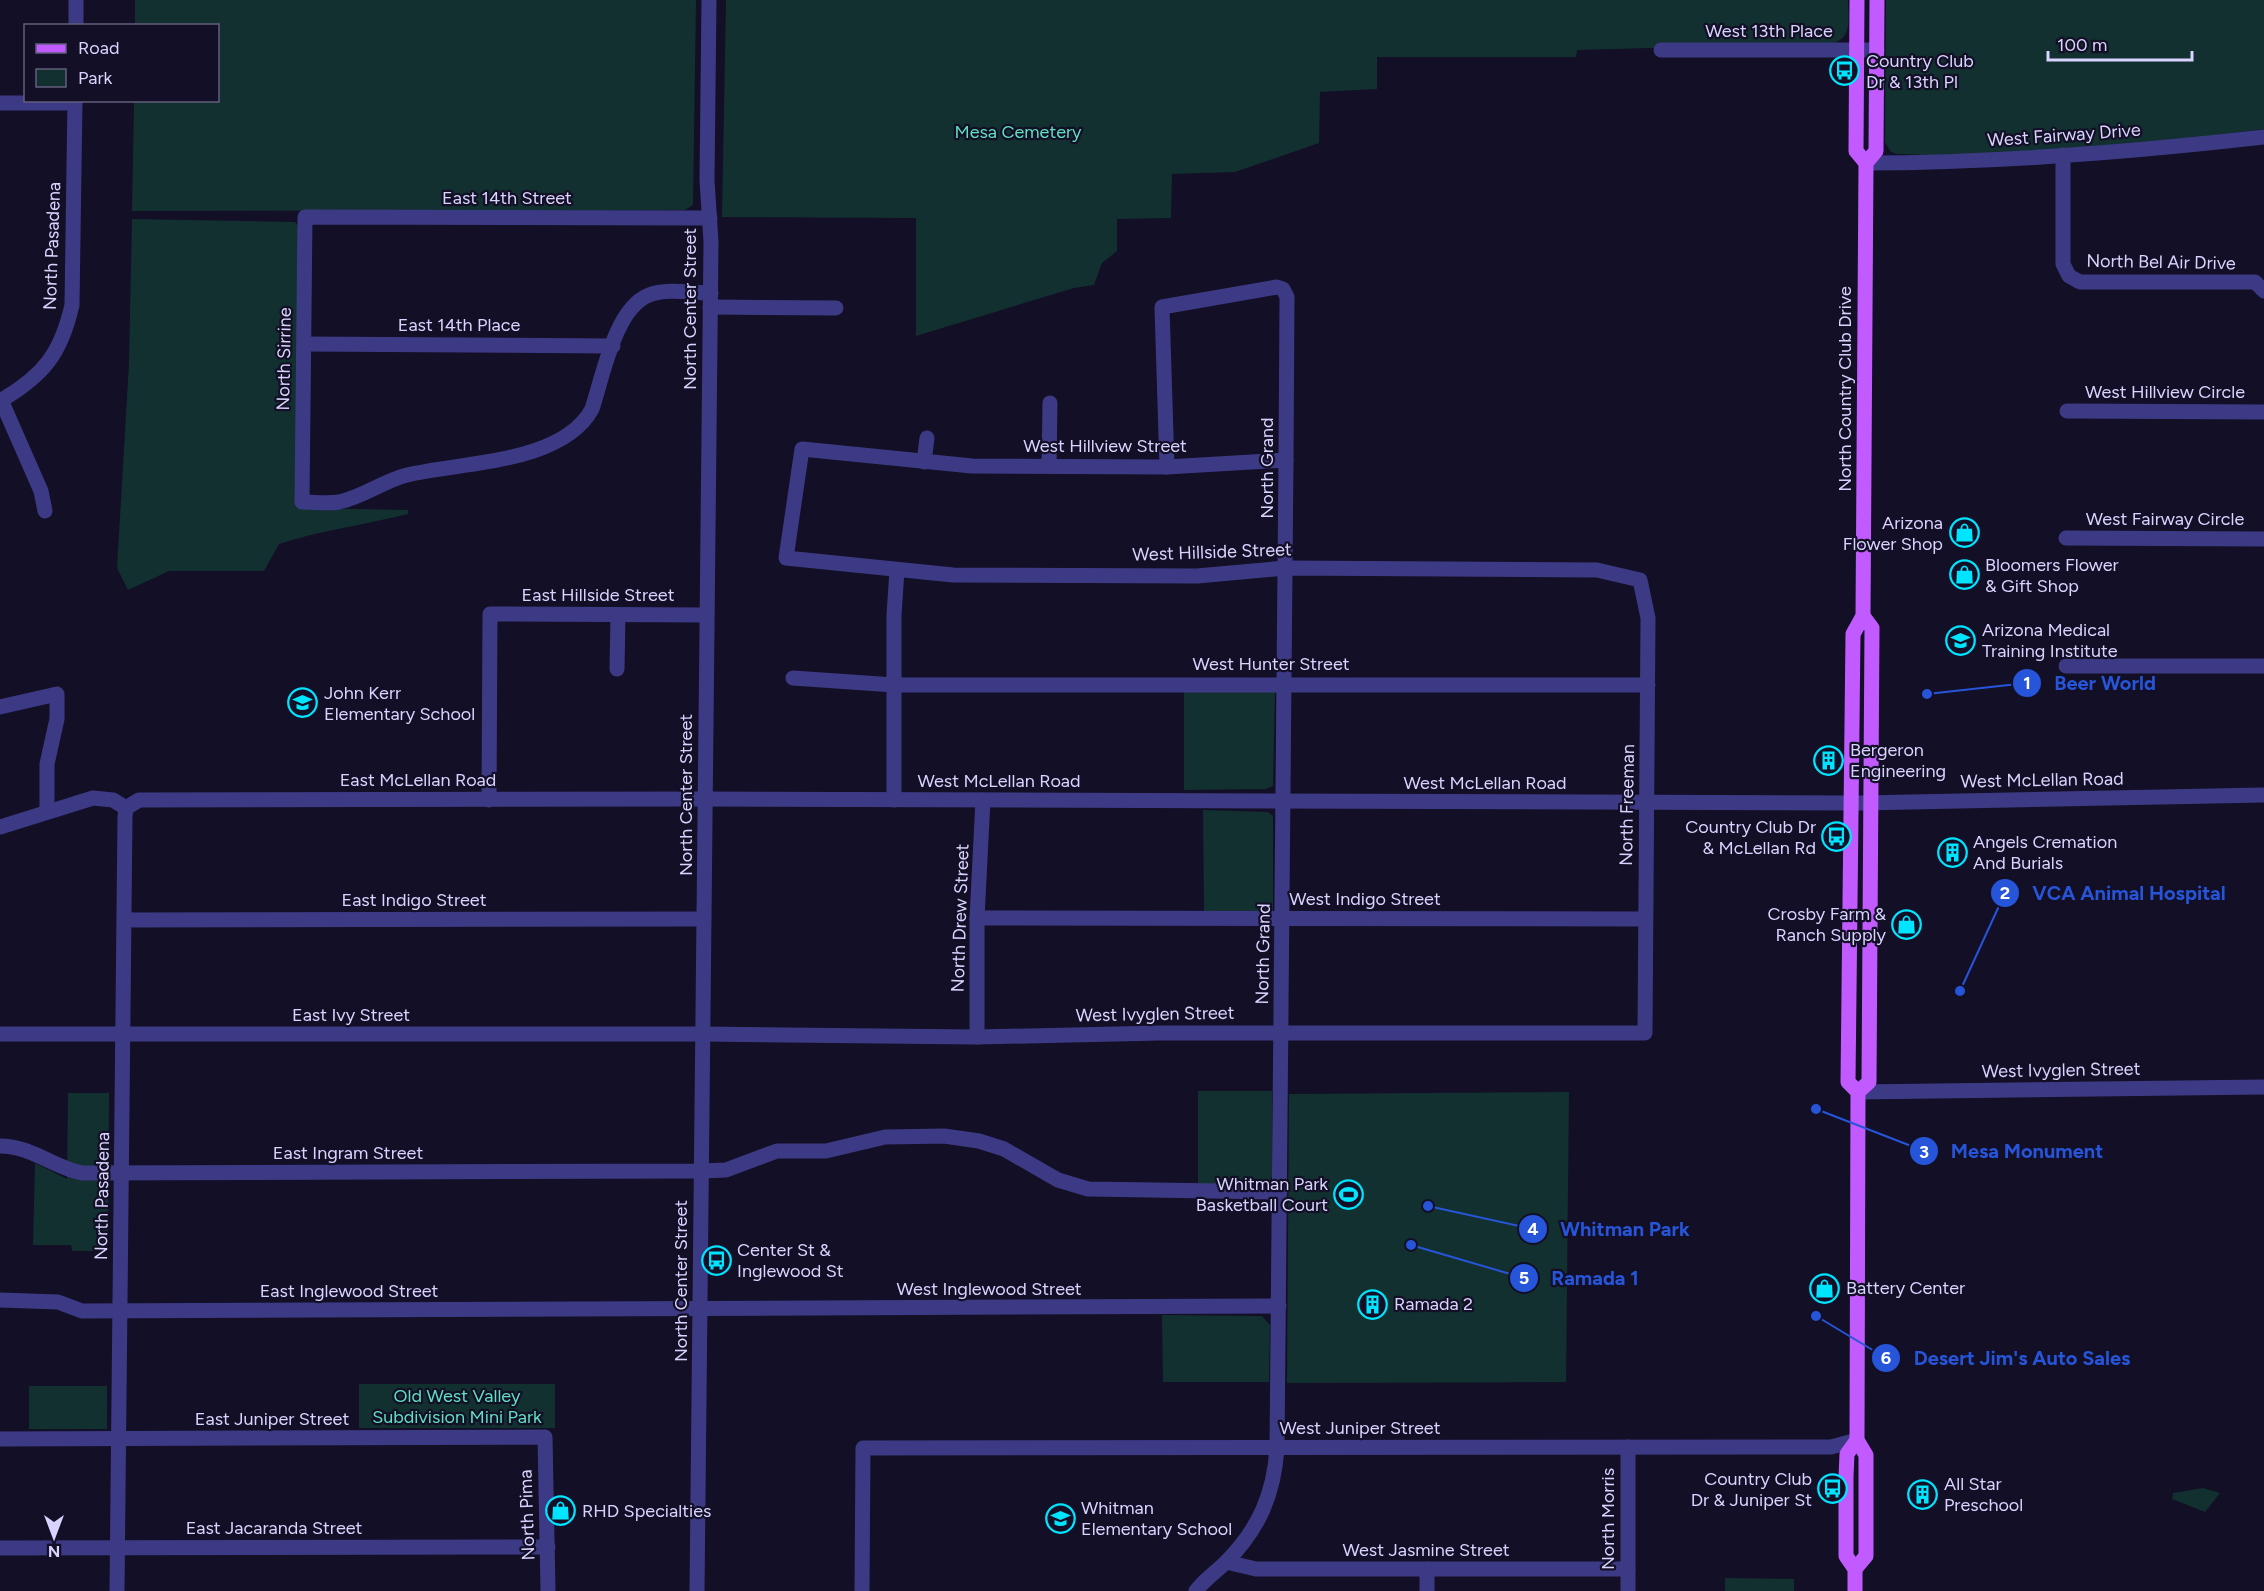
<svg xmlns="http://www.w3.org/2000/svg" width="2264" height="1591" font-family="Figtree,sans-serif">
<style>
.green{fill:#12302f}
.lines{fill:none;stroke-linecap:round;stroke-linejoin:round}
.minor{stroke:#3d3a85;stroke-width:15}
.major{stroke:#c25bff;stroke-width:15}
.labels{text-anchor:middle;stroke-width:4.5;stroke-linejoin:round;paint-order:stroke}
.street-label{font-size:18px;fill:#d9d4ff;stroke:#130f26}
.poi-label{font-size:18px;fill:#d9d4ff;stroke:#130f26;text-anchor:start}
.park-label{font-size:18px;fill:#5fe0c0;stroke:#130f26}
.leader{fill:none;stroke:#2655da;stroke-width:2}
.callout-dot{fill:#2655da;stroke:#130f26;stroke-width:2}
.mark-label{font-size:18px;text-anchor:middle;font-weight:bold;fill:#fff}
.callout-label{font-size:20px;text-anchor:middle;font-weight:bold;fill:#2655da;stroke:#130f26;stroke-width:4.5;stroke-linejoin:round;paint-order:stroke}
</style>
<rect width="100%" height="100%" fill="#130f26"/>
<g class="green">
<path d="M135 0H696L693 205 685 210 132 211 134 101 218 100V26L135 25Z"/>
<path d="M726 0H1848C1848 16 1853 38 1833 43L1577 50 1576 57H1377V89L1320 92 1319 143 1235 172 1172 174 1171 218 1117 219V251L1102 263 1094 285 1074 288 916 336V218L722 217Z"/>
<path d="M1886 0H2264V129L2167 141 1960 156 1896 154 1890 151 1885 142Z"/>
<path d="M132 219 295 222 298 226 307 508 408 510V514C365 525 321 530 279 544L264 571H169L128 590 117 568 129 363Z"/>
<path d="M1184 692H1275L1273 786 1266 789 1184 790Z"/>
<path d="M1203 810 1268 812 1273 816V911H1204Z"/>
<path d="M1198 1091H1272V1176L1268 1186 1198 1187Z"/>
<path d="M1569 1092 1566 1382 1287 1383 1289 1094Z"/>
<path d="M68 1093H109L108 1251H72L71 1245H33L35 1163 67 1179Z"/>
<path d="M1162 1315 1262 1316 1270 1325 1269 1382H1163Z"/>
<rect x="359" y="1384" width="196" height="44"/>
<rect x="29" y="1386" width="78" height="43"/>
<path d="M2203 1488 2220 1493 2205 1512 2172 1499 2173 1493Z"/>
<path d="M1725 1578 1794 1579V1591H1725Z"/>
</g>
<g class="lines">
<g class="minor">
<path d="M76 26V0"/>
<path d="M1661 50H1877"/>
<path d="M0 103H75"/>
<path d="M2063 155V264L2069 276 2080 282H2255L2264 291"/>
<path d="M1866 163C1999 163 2132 152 2264 137"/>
<path d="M710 218 305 217 302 502C314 502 327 504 339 502 363 497 383 481 407 475 461 462 562 464 592 409 603 376 615 308 649 295 667 288 692 293 711 293"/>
<path d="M710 307 836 308"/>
<path d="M304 344 613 346"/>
<path d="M1 400 41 491 45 511"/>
<path d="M0 401C43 376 61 354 72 305L75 100"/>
<path d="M2067 411 2264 412"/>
<path d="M924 462 927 438"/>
<path d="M1049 466 1050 403"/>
<path d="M1167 467 1162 307 1277 287 1283 289 1287 297 1286 460 1277 1448C1274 1494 1259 1529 1226 1562 1216 1572 1204 1580 1196 1591"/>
<path d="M2066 538 2264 539"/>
<path d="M2066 666H2264"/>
<path d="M617 669 618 615"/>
<path d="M793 678 894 685H1648"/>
<path d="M0 707 57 694V719L47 764V812"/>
<path d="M489 800 490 614 706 615"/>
<path d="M894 800V615L897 570"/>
<path d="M0 827 93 798 113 800 126 808"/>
<path d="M977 918 1645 919"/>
<path d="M125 920 704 919"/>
<path d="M0 1034H703L977 1037 1160 1033H1645L1648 618 1640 580 1597 570 1285 568 1197 576 953 575 786 558 802 449 972 466 1167 467 1286 460"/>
<path d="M977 1037V918L983 800"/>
<path d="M1858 1092 2264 1087"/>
<path d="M0 1146C31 1146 53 1167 82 1173L701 1171 726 1170 777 1151H826L885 1137 944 1136 979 1141 1004 1149 1058 1180 1088 1189 1280 1192"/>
<path d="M0 1300 58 1302 82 1311 1279 1306"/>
<path d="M0 1439 545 1437 548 1591"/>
<path d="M0 1548 548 1547"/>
<path d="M1226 1562 1256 1569H1628"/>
<path d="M117 1591 125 817 126 808 139 800 705 799 1862 803 2264 795"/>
<path d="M697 1591 711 242 707 180 709 0"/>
<path d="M862 1591 863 1448 1831 1447 1857 1440"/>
<path d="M1427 1591V1569"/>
<path d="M1628 1591V1447"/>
</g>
<g class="major">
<path d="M1857 0 1856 151 1866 163"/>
<path d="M1858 1092 1869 1082 1872 628 1863 616"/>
<path d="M1855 1569 1866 1556V1455L1857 1440 1858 1092 1848 1082 1853 634 1863 616 1866 163 1876 151 1877 0"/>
<path d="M1855 1591V1569L1846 1556V1477L1847 1454 1857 1440"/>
</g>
</g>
<defs>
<symbol id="bus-ring" viewBox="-11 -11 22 22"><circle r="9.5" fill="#130f26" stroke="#00e5ff" stroke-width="1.5"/><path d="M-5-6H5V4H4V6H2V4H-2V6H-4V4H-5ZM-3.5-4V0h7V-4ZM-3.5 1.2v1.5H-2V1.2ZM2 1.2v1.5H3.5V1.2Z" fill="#00e5ff"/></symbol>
<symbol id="shop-ring" viewBox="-11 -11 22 22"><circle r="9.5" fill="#130f26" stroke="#00e5ff" stroke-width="1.5"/><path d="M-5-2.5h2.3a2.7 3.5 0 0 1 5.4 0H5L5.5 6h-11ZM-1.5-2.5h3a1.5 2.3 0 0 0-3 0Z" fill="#00e5ff"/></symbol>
<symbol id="school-ring" viewBox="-11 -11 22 22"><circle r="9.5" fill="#130f26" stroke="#00e5ff" stroke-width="1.5"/><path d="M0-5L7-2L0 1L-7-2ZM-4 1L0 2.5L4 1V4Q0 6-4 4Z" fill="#00e5ff"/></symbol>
<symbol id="building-ring" viewBox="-11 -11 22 22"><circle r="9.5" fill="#130f26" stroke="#00e5ff" stroke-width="1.5"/><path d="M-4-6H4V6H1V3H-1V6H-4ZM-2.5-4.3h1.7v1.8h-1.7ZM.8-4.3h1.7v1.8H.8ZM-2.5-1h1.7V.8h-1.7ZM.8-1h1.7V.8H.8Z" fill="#00e5ff"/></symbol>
<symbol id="stadium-ring" viewBox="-11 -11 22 22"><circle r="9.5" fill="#130f26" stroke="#00e5ff" stroke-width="1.5"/><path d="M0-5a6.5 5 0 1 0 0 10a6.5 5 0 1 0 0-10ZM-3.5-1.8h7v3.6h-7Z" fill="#00e5ff"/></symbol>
</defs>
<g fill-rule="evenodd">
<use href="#bus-ring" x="1828" y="54" width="33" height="33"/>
<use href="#shop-ring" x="1948" y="516" width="33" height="33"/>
<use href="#shop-ring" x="1948" y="558" width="33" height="33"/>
<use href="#school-ring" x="1944" y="624" width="33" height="33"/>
<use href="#school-ring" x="286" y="686" width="33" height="33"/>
<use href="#building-ring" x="1812" y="744" width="33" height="33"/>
<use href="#bus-ring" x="1820" y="820" width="33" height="33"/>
<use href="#building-ring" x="1936" y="836" width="33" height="33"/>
<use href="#shop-ring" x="1890" y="908" width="33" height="33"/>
<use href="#stadium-ring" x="1332" y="1178" width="33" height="33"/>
<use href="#bus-ring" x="700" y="1244" width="33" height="33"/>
<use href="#shop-ring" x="1808" y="1272" width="33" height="33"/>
<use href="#building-ring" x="1356" y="1288" width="33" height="33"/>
<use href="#bus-ring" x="1816" y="1472" width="33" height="33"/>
<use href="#building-ring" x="1906" y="1478" width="33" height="33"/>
<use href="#shop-ring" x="544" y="1494" width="33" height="33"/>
<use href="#school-ring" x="1044" y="1502" width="33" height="33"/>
</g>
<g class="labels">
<g class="street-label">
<text x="1769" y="37">West 13th Place</text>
<text transform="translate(2064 135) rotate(-4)" y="6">West Fairway Drive</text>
<text x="507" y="204">East 14th Street</text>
<text transform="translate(52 246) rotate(-88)" y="6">North Pasadena</text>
<text transform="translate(2161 262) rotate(1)" y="6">North Bel Air Drive</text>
<text transform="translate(690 309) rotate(-90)" y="6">North Center Street</text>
<text x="459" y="331">East 14th Place</text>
<text transform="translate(284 359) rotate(-89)" y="6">North Sirrine</text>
<text transform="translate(1845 389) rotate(-90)" y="6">North Country Club Drive</text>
<text x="2165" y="398">West Hillview Circle</text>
<text x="1105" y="452">West Hillview Street</text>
<text transform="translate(1267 468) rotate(-90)" y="6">North Grand</text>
<text x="2165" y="525">West Fairway Circle</text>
<text transform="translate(1212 552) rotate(-2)" y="6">West Hillside Street</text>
<text x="598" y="601">East Hillside Street</text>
<text x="1271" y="670">West Hunter Street</text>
<text x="418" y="786">East McLellan Road</text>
<text transform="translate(2042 780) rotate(-1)" y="6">West McLellan Road</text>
<text x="999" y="787">West McLellan Road</text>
<text x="1485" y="789">West McLellan Road</text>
<text transform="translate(686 795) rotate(-90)" y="6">North Center Street</text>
<text transform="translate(1627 805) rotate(-89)" y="6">North Freeman</text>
<text x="1365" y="905">West Indigo Street</text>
<text x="414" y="906">East Indigo Street</text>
<text transform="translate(960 918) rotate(-88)" y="6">North Drew Street</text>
<text transform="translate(1263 954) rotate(-89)" y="6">North Grand</text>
<text transform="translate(1155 1014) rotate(-1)" y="6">West Ivyglen Street</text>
<text x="351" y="1021">East Ivy Street</text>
<text transform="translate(2061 1070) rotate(-1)" y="6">West Ivyglen Street</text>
<text x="348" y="1159">East Ingram Street</text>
<text transform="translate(102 1196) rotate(-89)" y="6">North Pasadena</text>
<text transform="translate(681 1281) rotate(-90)" y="6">North Center Street</text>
<text x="989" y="1295">West Inglewood Street</text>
<text x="349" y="1297">East Inglewood Street</text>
<text x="272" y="1425">East Juniper Street</text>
<text x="1360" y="1434">West Juniper Street</text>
<text transform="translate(527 1515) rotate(-92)" y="6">North Pima</text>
<text transform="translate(1608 1519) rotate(-90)" y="6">North Morris</text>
<text x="274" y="1534">East Jacaranda Street</text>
<text x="1426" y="1556">West Jasmine Street</text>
</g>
<g class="poi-label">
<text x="1866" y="67">Country Club<tspan x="1866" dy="21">Dr &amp; 13th Pl</tspan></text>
<text x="1943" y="529" text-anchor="end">Arizona<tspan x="1943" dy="21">Flower Shop</tspan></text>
<text x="1985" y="571">Bloomers Flower<tspan x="1985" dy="21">&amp; Gift Shop</tspan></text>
<text x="1982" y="636">Arizona Medical<tspan x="1982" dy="21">Training Institute</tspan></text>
<text x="324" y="699">John Kerr<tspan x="324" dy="21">Elementary School</tspan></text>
<text x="1850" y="756">Bergeron<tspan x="1850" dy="21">Engineering</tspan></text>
<text x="1816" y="833" text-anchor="end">Country Club Dr<tspan x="1816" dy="21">&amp; McLellan Rd</tspan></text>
<text x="1973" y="848">Angels Cremation<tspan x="1973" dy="21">And Burials</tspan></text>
<text x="1886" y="920" text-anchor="end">Crosby Farm &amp;<tspan x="1886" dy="21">Ranch Supply</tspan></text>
<text x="1328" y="1190" text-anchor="end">Whitman Park<tspan x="1328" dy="21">Basketball Court</tspan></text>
<text x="737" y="1256">Center St &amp;<tspan x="737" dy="21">Inglewood St</tspan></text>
<text x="1846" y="1294">Battery Center</text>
<text x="1394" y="1310">Ramada 2</text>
<text x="1812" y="1485" text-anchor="end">Country Club<tspan x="1812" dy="21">Dr &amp; Juniper St</tspan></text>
<text x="1944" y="1490">All Star<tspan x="1944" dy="21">Preschool</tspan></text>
<text x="1081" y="1514">Whitman<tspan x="1081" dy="21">Elementary School</tspan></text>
<text x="582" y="1517">RHD Specialties</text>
</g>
<g class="park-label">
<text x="1018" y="138">Mesa Cemetery</text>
<text x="457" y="1402">Old West Valley<tspan x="457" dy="21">Subdivision Mini Park</tspan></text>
</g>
</g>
<path class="leader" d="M1927 694L2027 683M1960 991L2005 893M1816 1109L1924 1151M1428 1206L1533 1229M1411 1245L1524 1278M1816 1316L1886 1358"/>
<g class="callout-dot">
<circle cx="1927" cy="694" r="6"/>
<circle cx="1960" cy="991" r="6"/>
<circle cx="1816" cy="1109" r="6"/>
<circle cx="1428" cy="1206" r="6"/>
<circle cx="1411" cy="1245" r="6"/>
<circle cx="1816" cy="1316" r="6"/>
<circle cx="2027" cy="683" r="15"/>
<circle cx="2005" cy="893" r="15"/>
<circle cx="1924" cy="1151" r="15"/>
<circle cx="1533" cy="1229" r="15"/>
<circle cx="1524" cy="1278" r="15"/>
<circle cx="1886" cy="1358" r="15"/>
</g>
<g class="mark-label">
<text x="2027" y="689">1</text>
<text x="2005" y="899">2</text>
<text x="1924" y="1158">3</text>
<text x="1533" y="1235">4</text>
<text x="1524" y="1284">5</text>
<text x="1886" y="1364">6</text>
</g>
<g class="callout-label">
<text x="2105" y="690">Beer World</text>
<text x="2129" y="900">VCA Animal Hospital</text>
<text x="2027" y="1158">Mesa Monument</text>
<text x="1625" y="1236">Whitman Park</text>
<text x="1595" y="1285">Ramada 1</text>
<text x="2022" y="1365">Desert Jim's Auto Sales</text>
</g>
<rect x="24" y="24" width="195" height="78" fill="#130f26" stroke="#625e7d" stroke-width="1.5"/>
<rect x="36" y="44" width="30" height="9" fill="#c25bff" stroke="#625e7d" stroke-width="1.5"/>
<text x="78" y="54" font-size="18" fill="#d9d4ff">Road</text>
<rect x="36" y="69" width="30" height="18" fill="#12302f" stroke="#625e7d" stroke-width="1.5"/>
<text x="78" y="84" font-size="18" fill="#d9d4ff">Park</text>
<g transform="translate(54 1537) rotate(180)" stroke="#130f26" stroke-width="4.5" paint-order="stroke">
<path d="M0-4.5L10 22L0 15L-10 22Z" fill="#d9d4ff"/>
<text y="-9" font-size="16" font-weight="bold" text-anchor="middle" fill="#d9d4ff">N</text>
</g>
<path d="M2048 51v9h144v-9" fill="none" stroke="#d9d4ff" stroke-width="3"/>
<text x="2057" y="51" font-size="18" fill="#d9d4ff" stroke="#130f26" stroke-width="4.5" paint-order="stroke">100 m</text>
</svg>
